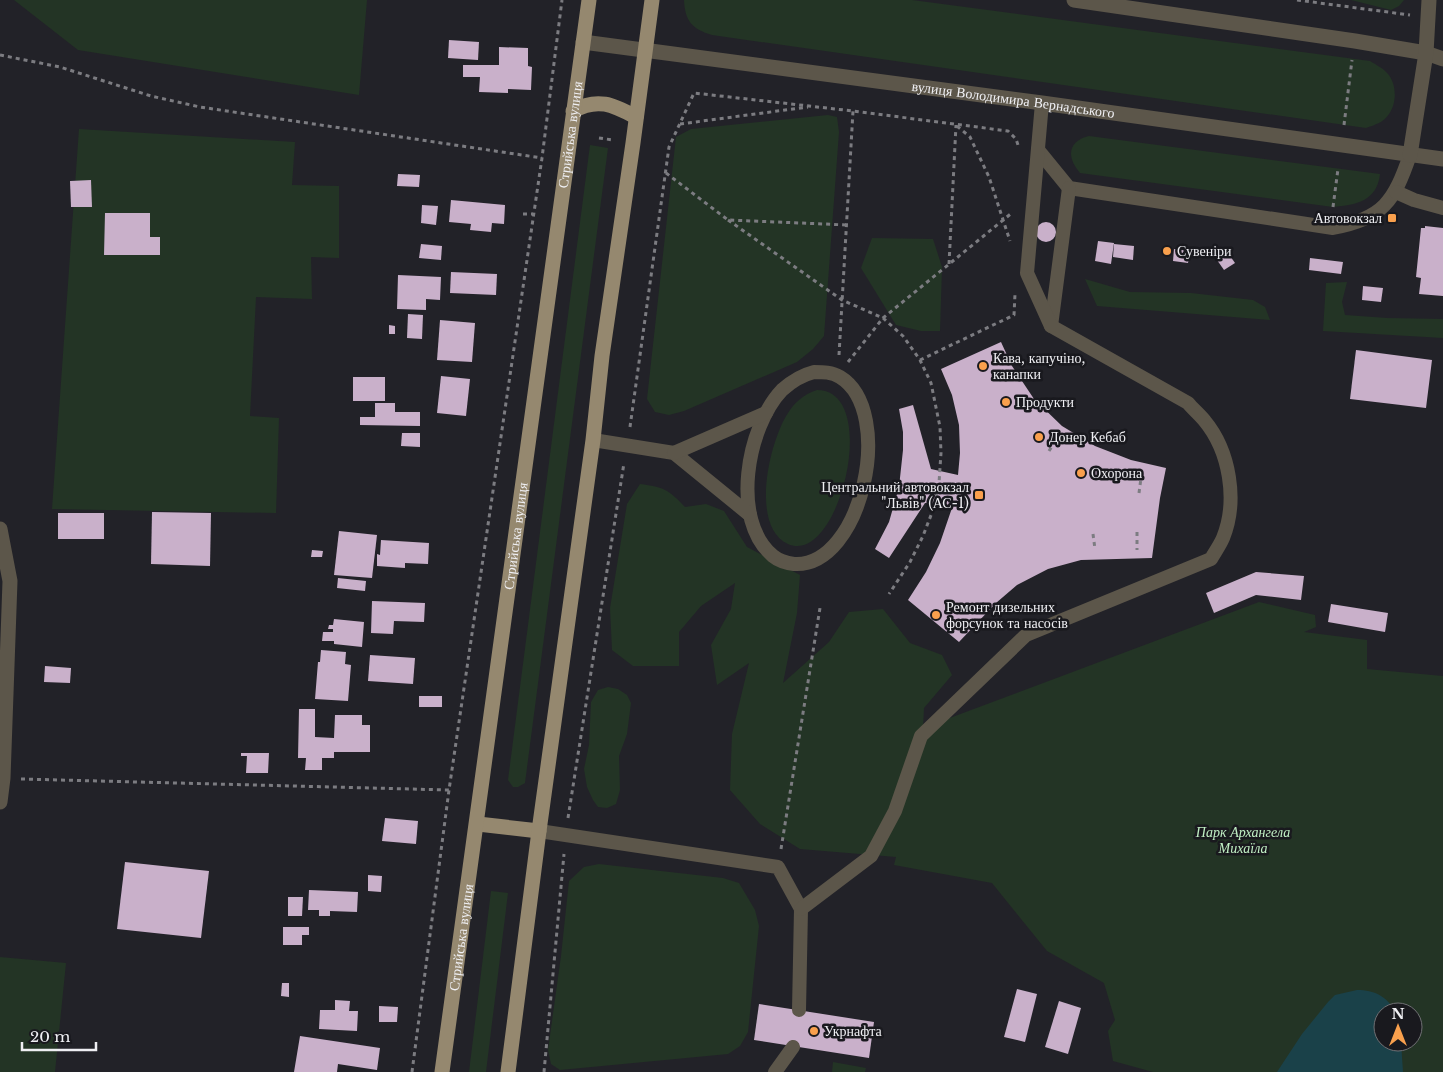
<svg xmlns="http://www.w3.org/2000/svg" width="1443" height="1072" font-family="'Libre Baskerville',serif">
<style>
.green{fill:#233425;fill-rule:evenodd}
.water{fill:#1a4149}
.building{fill:#c9b0ca}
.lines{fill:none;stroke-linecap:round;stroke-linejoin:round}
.path{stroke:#7c7c81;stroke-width:3;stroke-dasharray:4 4;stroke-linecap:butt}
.lane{stroke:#5c564a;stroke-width:14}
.street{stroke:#5c564a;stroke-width:15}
.primary{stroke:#95886f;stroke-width:15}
.poi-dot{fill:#f9a04d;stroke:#19191e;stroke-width:2}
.labels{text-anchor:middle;stroke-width:5;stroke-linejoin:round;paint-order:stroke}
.street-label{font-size:14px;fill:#efeff3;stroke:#19191e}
.poi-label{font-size:14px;fill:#efeff3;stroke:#19191e;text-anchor:start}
.park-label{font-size:14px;font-style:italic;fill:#c0efc4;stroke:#19191e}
</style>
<rect width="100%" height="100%" fill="#222228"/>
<g class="green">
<path d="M14 0H367L359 95 78 50Z"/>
<path d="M684 0H912L1370 61C1376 65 1383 68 1387 73 1397 83 1397 103 1389 114 1384 122 1375 125 1366 128L712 35C692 29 685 21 684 0Z"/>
<path d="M1351 0H1404L1399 6 1391 10Z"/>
<path d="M828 115 837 117 839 132 824 336 813 349 797 362 684 411 669 415 655 412 647 399 676 137 691 129Z"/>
<path d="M79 129 295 142 292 185 339 186V258L311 257 312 299 256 297 250 416 279 418 276 513 52 509Z"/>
<path d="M1089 136 1380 174C1377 201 1356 205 1333 207L1080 173C1066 157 1068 141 1089 136Z"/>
<path d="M590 145 608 148 525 783 518 787H513L508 780Z"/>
<path d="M872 238 933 239 942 267 940 331H921L896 325 861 268Z"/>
<path d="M1085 279 1130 292 1191 293 1253 300 1265 307 1270 320 1097 306Z"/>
<path d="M1347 282 1342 302 1345 315 1387 318 1443 319V338L1323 331 1326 283Z"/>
<path d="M817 390C882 390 839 567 788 544 749 526 770 440 788 413 795 402 804 394 817 390Z"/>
<path d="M640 484C664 487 669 490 685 507L706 504 724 511 747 547 800 575 797 613 783 683 829 642 849 612 883 609 910 643 942 655 952 675 924 708 923 728 1259 602 1315 615 1316 627 1304 632 1367 640V669L1443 676V1072H1153L1113 1061 1108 1031 1115 1020 1104 983 1047 951 992 883 894 865 896 857 800 849 760 824 730 790 732 734 749 663 717 685 711 645 731 609 735 583 701 606 679 632V666H633L612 650 610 608 627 504ZM1383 1012H1413V1042H1383Z"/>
<path d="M608 687 618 689 627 695 631 703 627 734 619 756 620 790 616 804 607 808 598 807 593 800 587 787 584 769 589 745 591 702 598 690Z"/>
<path d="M599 864 723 878 739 883 755 910 759 926 748 1032 740 1046 728 1054 560 1070 551 1064 548 1050 561 956 569 881 584 867Z"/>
<path d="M491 891 508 893 486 1072H469Z"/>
<path d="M0 957 66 963 55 1072H0Z"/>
<path d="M833 1062 866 1068 865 1072H832Z"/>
</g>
<path class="water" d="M1357 990C1375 990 1386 996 1396 1012H1383V1042H1401L1403 1072H1277L1302 1034 1328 1002 1335 995Z"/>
<g class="building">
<path d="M449 40 479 42 478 60 448 58Z"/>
<path d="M499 47 528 48V66L532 67 531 90 508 89V93L479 92 480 77H463V65H499Z"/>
<path d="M398 174 420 175 419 187 397 186Z"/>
<path d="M91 180 92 207H71L70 181Z"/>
<path d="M451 200 505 205 504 224 492 223 491 232 470 230 471 224 449 222Z"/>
<path d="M422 205 438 206 436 225 421 223Z"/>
<path d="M105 213H150V237H160V255H104Z"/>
<circle cx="1046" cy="232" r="10"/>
<path d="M1425 226 1443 228V296L1419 294 1421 278 1416 277 1421 228H1425Z"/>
<path d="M1098 241 1114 243 1111 264 1095 261Z"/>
<path d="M421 244 442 246 441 260 419 258Z"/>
<path d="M1114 244 1134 246 1133 260 1113 257Z"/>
<path d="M1174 249 1190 251 1188 263 1173 261Z"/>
<path d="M1228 253 1235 263 1224 270 1217 260Z"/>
<path d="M1310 258 1343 262 1341 274 1309 270Z"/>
<path d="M451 272 497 274 496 295 450 293Z"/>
<path d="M398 275 441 277 440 300 426 299V310L397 309Z"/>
<path d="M1363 286 1383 288 1381 302 1362 300Z"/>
<path d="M408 314 423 315 422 339 407 338Z"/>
<path d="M440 320 475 323 472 362 437 360Z"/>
<path d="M389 325 395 326V334H389Z"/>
<path d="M1001 342 1012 366 1034 399 1062 426 1095 446 1131 460 1166 468 1160 498 1152 558 1081 560 1048 569 1017 585 996 603 959 642 908 600 926 572 940 543 953 505 925 503 889 558 875 549 889 522 899 487 903 450V432L899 409 913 405 931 469 958 475 960 453 959 425 952 395 941 369Z"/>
<path d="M1356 350 1432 360 1426 408 1350 399Z"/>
<path d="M441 376 470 379 466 416 437 413Z"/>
<rect x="353" y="377" width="32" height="24"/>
<path d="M375 403H395V412H420V426L360 425V417H375Z"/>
<path d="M402 433H420V447L401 446Z"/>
<path d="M152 512 211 513 210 566 151 564Z"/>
<rect x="58" y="513" width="46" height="26"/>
<path d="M339 531 377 535 372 578 334 575Z"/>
<path d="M381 540 429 543 428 564 405 563V568L377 566V554L380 555Z"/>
<path d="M312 550 323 551 322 557H311Z"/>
<path d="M1256 572 1304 576 1301 600 1256 595 1214 613 1206 593Z"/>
<path d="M338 578 366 581 365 591 337 588Z"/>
<path d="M372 601 425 603 424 622 394 621 393 634 371 633Z"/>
<path d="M1331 604 1388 613 1385 632 1328 622Z"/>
<path d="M334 619 364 622 362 647 334 644V641H322L323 632H333V629H328L329 625H333Z"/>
<path d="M321 650 346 652 345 664 351 665 348 701 315 699 318 662H320Z"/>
<path d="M370 655 415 658 413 684 368 681Z"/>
<path d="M45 666 71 668 70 683 44 682Z"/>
<rect x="419" y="696" width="23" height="11"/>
<path d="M299 709H315V737L334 738 335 715H362V725H370V752H334V758H322V770H305L306 758H298Z"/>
<path d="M241 753H269L268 773H246L247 756H241Z"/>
<path d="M385 818 418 821 416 844 382 841Z"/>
<path d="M125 862 209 871 201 938 117 929Z"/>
<path d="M368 875 382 876 381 892 368 891Z"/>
<path d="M309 890 358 892 357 912 330 911V916H319V910H308Z"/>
<path d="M288 897H303L302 916H288Z"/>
<path d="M283 927H309V935H302V945H283Z"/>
<path d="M282 983H289V997L281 996Z"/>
<path d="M1017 989 1037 994 1025 1042 1004 1037Z"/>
<path d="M335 1000 350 1001 349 1011H358L357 1031 319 1029 320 1010H335Z"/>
<path d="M1059 1001 1081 1008 1068 1054 1045 1047Z"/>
<path d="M759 1004 874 1022 869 1058 754 1040Z"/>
<path d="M379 1006 398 1007 397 1022H379Z"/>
<path d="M300 1036 380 1048 377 1070 338 1064 337 1072H294Z"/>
</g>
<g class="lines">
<g class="path">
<path d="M1297 0 1410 15"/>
<path d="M0 55 60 67 151 96 200 107 542 158"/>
<path d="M680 124 808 107"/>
<path d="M1344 125 1352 60"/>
<path d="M957 126 970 137 989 177 1010 241"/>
<path d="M599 138 613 140"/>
<path d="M666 173 728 220 847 225"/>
<path d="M1333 207 1338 169"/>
<path d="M523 214H533"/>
<path d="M728 220 842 300 883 318 903 336 920 360 931 383 940 427 941 453 939 483 933 510 923 536 910 562 889 594"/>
<path d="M949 264 956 125"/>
<path d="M839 355 853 111"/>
<path d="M920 360 1014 315 1015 294"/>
<path d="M848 362 883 318 1013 212"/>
<path d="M630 427 669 147 694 93 853 111 1008 131 1016 139 1018 145"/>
<path d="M1049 451 1057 438"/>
<path d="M1139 493 1141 478"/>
<path d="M1137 532V550"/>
<path d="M1093 534 1095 549"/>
<path d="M21 779 449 790"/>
<path d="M568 818 624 463"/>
<path d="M781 849 820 608"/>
<path d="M412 1072 449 790 542 158 562 0"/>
<path d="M544 1072 564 854"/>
</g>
<g class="lane">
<path d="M1038 150 1069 188 1333 228C1384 218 1394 201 1410 155"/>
<path d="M1396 192 1414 200 1443 208"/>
<path d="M1051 326 1069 188"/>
<path d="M814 372C823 372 832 372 840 377 896 411 862 568 794 564 787 563 779 561 773 556 730 520 747 427 782 390 792 381 802 375 814 372Z"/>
<path d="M593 440 674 453 750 515"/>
<path d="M674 453 766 413"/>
<path d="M539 831 778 867 801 909 799 1010"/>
<path d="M801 909 871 856 895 811 921 736 1026 635 1211 559C1215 552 1220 545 1223 538 1238 501 1230 451 1204 420 1199 414 1193 409 1188 403L1051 326 1027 273 1042 103"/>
<path d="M775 1072 793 1047"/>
</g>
<g class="street">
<path d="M1074 0 1355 41 1426 53 1443 59"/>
<path id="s1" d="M583 42 1042 103 1443 159"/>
<path d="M1410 155 1426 53 1429 0"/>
<path d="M0 529 10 581 3 778 0 802"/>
</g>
<g class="primary">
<path d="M573 111C598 97 613 105 636 117"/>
<path d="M478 824 539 831"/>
<path id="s2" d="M442 1072C493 715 538 357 589 0"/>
<path d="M508 1072 539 831 593 440 602 356 633 143 652 0"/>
</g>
</g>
<g class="poi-dot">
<rect x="1387" y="213" width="10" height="10" rx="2.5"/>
<circle cx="1167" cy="251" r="5"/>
<circle cx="983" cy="366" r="5"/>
<circle cx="1006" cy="402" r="5"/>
<circle cx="1039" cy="437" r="5"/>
<circle cx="1081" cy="473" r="5"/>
<rect x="974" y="490" width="10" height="10" rx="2.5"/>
<circle cx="936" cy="615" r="5"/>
<circle cx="814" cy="1031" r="5"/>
</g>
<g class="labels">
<g class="street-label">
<text dy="5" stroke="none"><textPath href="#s1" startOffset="434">вулиця Володимира Вернадського</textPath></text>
<text dy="5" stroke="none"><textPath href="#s2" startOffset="946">Стрийська вулиця</textPath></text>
<text dy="5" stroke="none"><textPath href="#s2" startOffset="541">Стрийська вулиця</textPath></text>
<text dy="5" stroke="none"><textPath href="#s2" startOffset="136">Стрийська вулиця</textPath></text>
</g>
<g class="poi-label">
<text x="1382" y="223" text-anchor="end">Автовокзал</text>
<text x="1177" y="256">Сувеніри</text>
<text x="993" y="363">Кава, капучіно,<tspan x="993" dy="16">канапки</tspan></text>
<text x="1016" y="407">Продукти</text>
<text x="1049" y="442">Донер Кебаб</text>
<text x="1091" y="478">Охорона</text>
<text x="969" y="492" text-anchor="end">Центральний автовокзал<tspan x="969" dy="16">"Львів" (АС-1)</tspan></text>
<text x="946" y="612">Ремонт дизельних<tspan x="946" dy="16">форсунок та насосів</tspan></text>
<text x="824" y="1036">Укрнафта</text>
</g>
<g class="park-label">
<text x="1243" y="837">Парк Архангела<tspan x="1243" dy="16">Михаїла</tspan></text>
</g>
</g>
<g transform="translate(1398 1027)"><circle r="24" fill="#19191e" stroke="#6f6f73"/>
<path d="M0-4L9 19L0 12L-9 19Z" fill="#f9a04d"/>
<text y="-8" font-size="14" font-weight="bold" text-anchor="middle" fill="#efeff3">N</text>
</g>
<path d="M22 1042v8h74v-8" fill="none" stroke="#efeff3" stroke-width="2.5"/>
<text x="30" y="1042" font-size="15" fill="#efeff3" stroke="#19191e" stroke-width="4" paint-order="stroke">20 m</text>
</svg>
